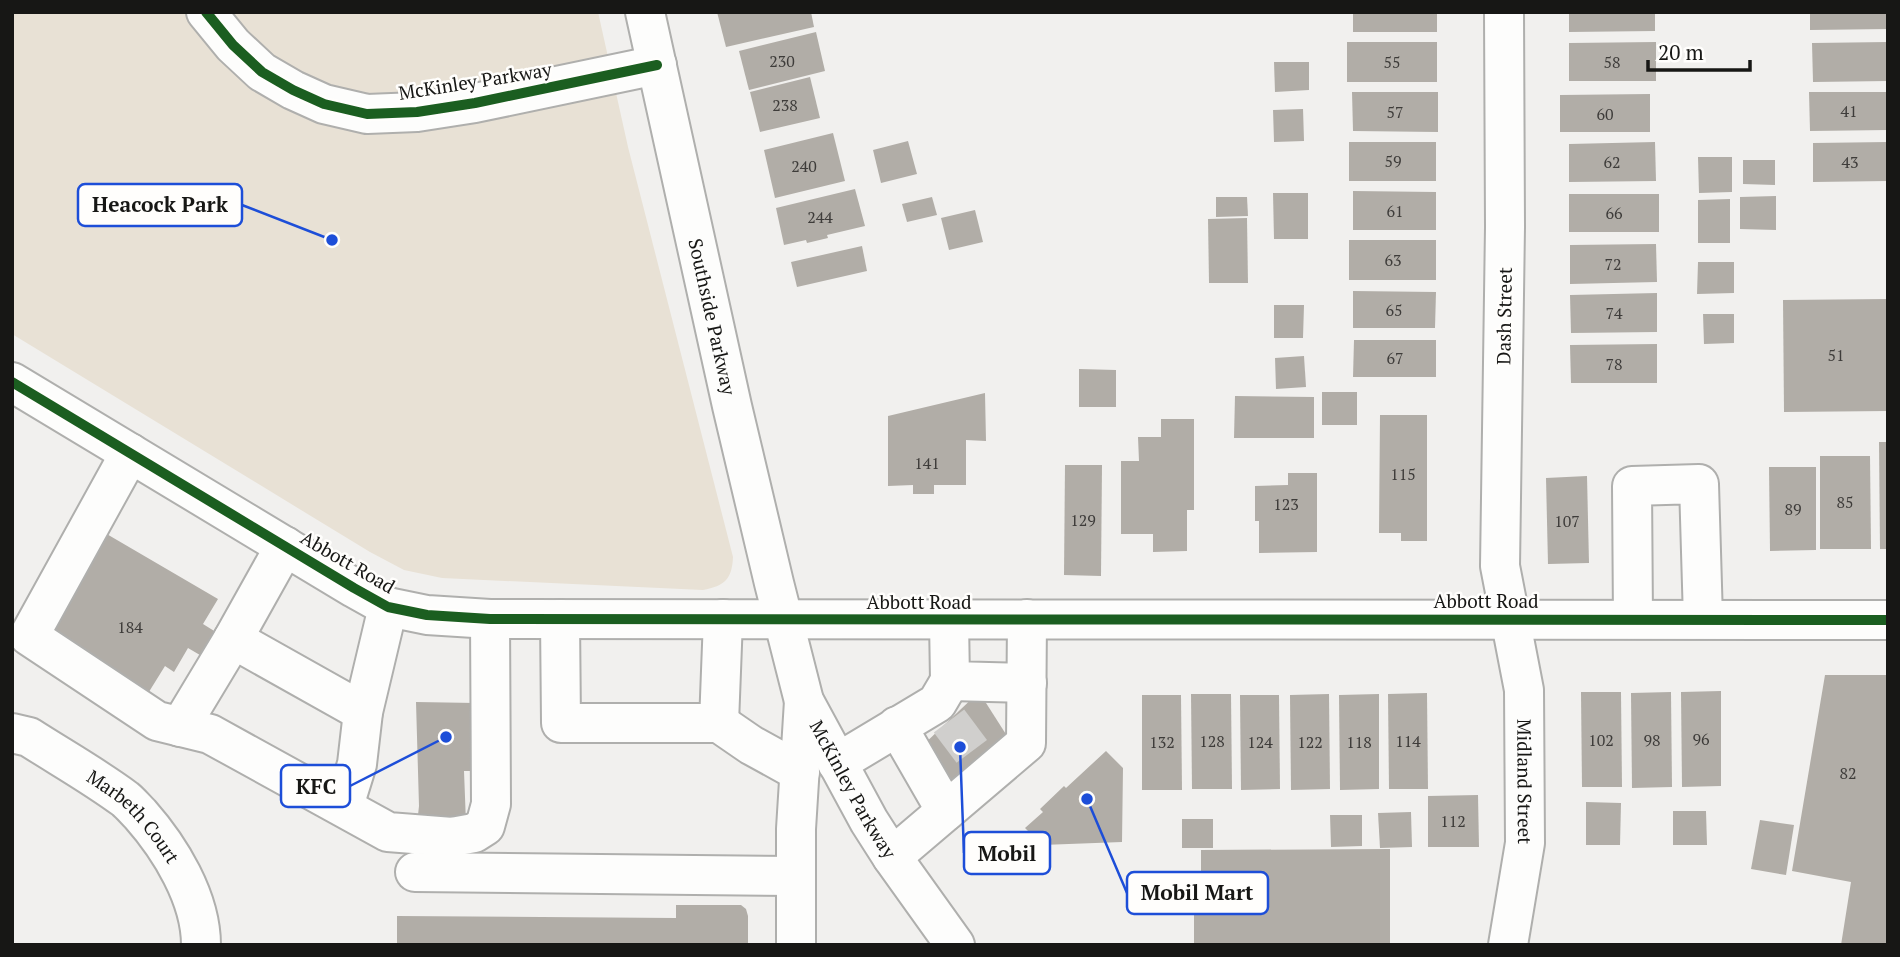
<svg xmlns="http://www.w3.org/2000/svg" width="1900" height="957" font-family="'PT Serif',serif">
<style>
.green{fill:#e8e1d5}
.building{fill:#b1ada7}
.lines{fill:none;stroke-linecap:round;stroke-linejoin:round}
.minor-tunnel{stroke:#d0cfcd;stroke-width:38;stroke-dasharray:38 19;stroke-linecap:butt}
.minor-casing{stroke:#afafad;stroke-width:42}
.minor{stroke:#fdfdfc;stroke-width:38}
.cycleway-casing{stroke:#fffefc;stroke-width:15}
.cycleway{stroke:#1b5e20;stroke-width:10}
.labels{text-anchor:middle;stroke-width:5;stroke-linejoin:round;paint-order:stroke}
.number-label{font-size:16px;fill:#3e3c3a}
.street-label{font-size:19px;fill:#171715;stroke:#fffefc}
.leader{fill:none;stroke:#1d4ed8;stroke-width:2.5}
.callout-dot{fill:#1d4ed8;stroke:#fffefc;stroke-width:2.5}
.callout{fill:#fffefc;stroke:#1d4ed8;stroke-width:2.5}
.callout-label{font-size:21px;text-anchor:middle;font-weight:bold;fill:#171715}
</style>
<rect width="100%" height="100%" fill="#f1f0ee"/>
<path class="green" d="M12 12H598L628 147 733 557C732 579 725 586 703 590L442 578 404 570 370 552 12 334Z"/>
<g class="building">
<path d="M717 12H811L814 27 726 47Z"/>
<rect x="1353" y="12" width="84" height="20"/>
<path d="M1569 12H1655V31L1569 32Z"/>
<path d="M1810 12H1888V29L1810 30Z"/>
<path d="M816 32 825 71 749 90 739 51Z"/>
<rect x="1347" y="42" width="90" height="40"/>
<path d="M1656 42V81H1569V43Z"/>
<path d="M1888 42V81L1813 82 1812 43Z"/>
<path d="M1274 62H1309V90L1275 92Z"/>
<path d="M810 77 820 118 760 132 750 92Z"/>
<path d="M1352 92H1438V132L1353 131Z"/>
<path d="M1809 92H1888V130L1810 131Z"/>
<path d="M1650 94V132H1560V95Z"/>
<path d="M1303 109 1304 141 1274 142 1273 110Z"/>
<path d="M833 133 845 181 775 198 764 150Z"/>
<path d="M908 141 917 174 881 183 873 150Z"/>
<rect x="1349" y="142" width="87" height="39"/>
<path d="M1655 142 1656 181 1569 182V144Z"/>
<path d="M1888 142V181L1813 182V143Z"/>
<path d="M1698 157H1732V192L1699 193Z"/>
<path d="M1743 160H1775V185L1743 184Z"/>
<path d="M855 189 865 226 827 235 828 238 807 243 806 240 784 245 776 208Z"/>
<path d="M1353 191 1436 192V230H1353Z"/>
<path d="M1273 193H1308V239H1274Z"/>
<rect x="1569" y="194" width="90" height="38"/>
<path d="M1776 196V230L1740 229V197Z"/>
<path d="M932 197 937 215 907 222 902 204Z"/>
<path d="M1216 197H1247L1248 216 1216 217Z"/>
<path d="M1730 199V243H1698V200Z"/>
<path d="M975 210 983 242 949 250 941 218Z"/>
<path d="M1247 218 1248 283H1209L1208 219Z"/>
<rect x="1349" y="240" width="87" height="40"/>
<path d="M1656 244 1657 282 1570 284V245Z"/>
<path d="M862 246 867 271 797 287 791 262Z"/>
<path d="M1698 262H1734V293L1697 294Z"/>
<path d="M1353 291 1436 292 1435 328H1353Z"/>
<path d="M1657 293V332L1571 333 1570 295Z"/>
<path d="M1888 299V411L1784 412 1783 300Z"/>
<path d="M1274 305H1304L1303 338H1274Z"/>
<path d="M1703 314H1734V343L1704 344Z"/>
<path d="M1354 340H1436V377H1353Z"/>
<path d="M1657 344V383H1571L1570 345Z"/>
<path d="M1304 356 1306 387 1276 389 1275 358Z"/>
<path d="M1079 369 1116 370V407H1079Z"/>
<rect x="1322" y="392" width="35" height="33"/>
<path d="M985 393 986 441 966 440V485H934V494H913V485L888 486V416Z"/>
<path d="M1235 396 1314 397V438H1234Z"/>
<path d="M1380 415H1427V541H1401V533H1379Z"/>
<path d="M1161 419H1194V510H1187V551L1153 552V534H1121V461H1139L1138 437H1161Z"/>
<path d="M1879 442H1888V549H1880Z"/>
<path d="M1820 456H1870L1871 549H1820Z"/>
<path d="M1065 465H1102L1101 576 1064 575Z"/>
<path d="M1769 467H1816V550L1770 551Z"/>
<path d="M1288 473H1317V552L1259 553V521H1255V486L1288 485Z"/>
<path d="M1587 476 1589 563 1548 564 1546 478Z"/>
<path d="M105 533 218 599 203 624 219 634 205 658 188 648 174 672 165 666 147 695 45 636Z"/>
<path d="M1825 675H1888V945H1841L1851 882 1792 871Z"/>
<path d="M1721 691V786L1682 787 1681 692Z"/>
<path d="M979 692 1009 739 951 793 921 747Z"/>
<path d="M1581 692H1621L1622 787H1582Z"/>
<path d="M1671 692 1672 787 1632 788 1631 693Z"/>
<path d="M1427 693 1428 789H1389L1388 694Z"/>
<path d="M1191 694H1231L1232 789H1192Z"/>
<path d="M1329 694 1330 789 1291 790 1290 695Z"/>
<path d="M1379 694V789L1340 790 1339 695Z"/>
<path d="M1142 695H1181L1182 790H1142Z"/>
<path d="M1240 695H1279L1280 789 1241 790Z"/>
<path d="M416 702 476 703 475 771H464L466 823 417 824 419 806Z"/>
<path d="M1106 751 1123 768 1122 842 1042 845 1025 828 1043 812 1040 809 1064 786 1066 788Z"/>
<path d="M1478 795 1479 847H1428V796Z"/>
<path d="M1586 802 1621 803 1620 845H1586Z"/>
<path d="M1673 811H1706L1707 845H1673Z"/>
<path d="M1411 812 1412 847 1380 848 1378 813Z"/>
<path d="M1330 815H1362V846L1331 847Z"/>
<rect x="1182" y="819" width="31" height="29"/>
<path d="M1760 820 1794 825 1786 875 1751 869Z"/>
<path d="M1390 849V945H1194V892H1201V850Z"/>
<path d="M676 905H741L746 909 748 916V945H397V916L676 918Z"/>
</g>
<g class="lines">
<path class="minor-tunnel" d="M949 721 982 765"/>
<defs>
<g id="minor">
<path d="M206 12 233 45 262 72 293 90 324 104 367 114 417 112 475 103 657 65"/>
<path id="s1" d="M645 12 732 406 774 583 804 701 869 821 892 857 955 945"/>
<path id="s2" d="M1504 12 1505 227 1500 566 1524 690 1525 843 1508 945"/>
<path d="M12 382 354 588 388 607 427 615 490 619 1888 620"/>
<path d="M130 453 29 636 157 721 210 734 388 832 452 837 474 833 485 826 491 804 490 619"/>
<path d="M285 546 233 639 363 712"/>
<path d="M560 619 561 723H719L723 619"/>
<path d="M1633 619 1632 486 1699 484 1703 619"/>
<path d="M949 620 950 681 1027 683"/>
<path d="M719 723 751 745 800 772"/>
<path d="M897 726 946 811"/>
<path d="M180 727 233 639"/>
<path id="s3" d="M12 733 29 737C60 757 94 776 125 799 130 803 135 809 140 814 170 848 201 898 201 945"/>
<path d="M837 763 937 703 950 681"/>
<path d="M344 806 357 764 363 712 388 607"/>
<path d="M892 857 1026 743 1027 619"/>
<path d="M415 872 796 876"/>
<path d="M796 945V829L804 701"/>
</g>
</defs>
<use href="#minor" class="minor-casing"/>
<use href="#minor" class="minor"/>
<defs>
<g id="cycleway">
<path d="M206 12 233 45 262 72 293 90 324 104 367 114 417 112 475 103 657 65"/>
<path d="M12 382 354 588 388 607 427 615 490 619 1888 620"/>
</g>
</defs>
<use href="#cycleway" class="cycleway-casing"/>
<use href="#cycleway" class="cycleway"/>
</g>
<g class="labels">
<g class="number-label">
<text x="782" y="67">230</text>
<text x="1392" y="68">55</text>
<text x="1612" y="68">58</text>
<text x="785" y="111">238</text>
<text x="1849" y="117">41</text>
<text x="1395" y="118">57</text>
<text x="1605" y="120">60</text>
<text x="1393" y="167">59</text>
<text x="1612" y="168">62</text>
<text x="1850" y="168">43</text>
<text x="804" y="172">240</text>
<text x="1395" y="217">61</text>
<text x="1614" y="219">66</text>
<text x="820" y="223">244</text>
<text x="1393" y="266">63</text>
<text x="1613" y="270">72</text>
<text x="1394" y="316">65</text>
<text x="1614" y="319">74</text>
<text x="1836" y="361">51</text>
<text x="1395" y="364">67</text>
<text x="1614" y="370">78</text>
<text x="927" y="469">141</text>
<text x="1403" y="480">115</text>
<text x="1845" y="508">85</text>
<text x="1286" y="510">123</text>
<text x="1793" y="515">89</text>
<text x="1083" y="526">129</text>
<text x="1567" y="527">107</text>
<text x="130" y="633">184</text>
<text x="1701" y="745">96</text>
<text x="1601" y="746">102</text>
<text x="1652" y="746">98</text>
<text x="1212" y="747">128</text>
<text x="1408" y="747">114</text>
<text x="1162" y="748">132</text>
<text x="1260" y="748">124</text>
<text x="1310" y="748">122</text>
<text x="1359" y="748">118</text>
<text x="1848" y="779">82</text>
<text x="1453" y="827">112</text>
</g>
<g class="street-label">
<text transform="translate(475 81) rotate(-9)" y="7">McKinley Parkway</text>
<text dy="7" stroke="none"><textPath href="#s1" startOffset="312">Southside Parkway</textPath></text>
<text transform="translate(1504 316) rotate(-89)" y="7">Dash Street</text>
<text transform="translate(348 562) rotate(30)" y="7">Abbott Road</text>
<text x="1486" y="608">Abbott Road</text>
<text x="919" y="609">Abbott Road</text>
<text dy="7" stroke="none"><textPath href="#s2" startOffset="772">Midland Street</textPath></text>
<text dy="7" stroke="none"><textPath href="#s1" startOffset="808">McKinley Parkway</textPath></text>
<text dy="7" stroke="none"><textPath href="#s3" startOffset="150">Marbeth Court</textPath></text>
</g>
</g>
<path class="leader" d="M332 240L242 205M446 737L350 786M960 747L964 853M1087 799L1127 893"/>
<g class="callout-dot">
<circle cx="332" cy="240" r="7"/>
<circle cx="446" cy="737" r="7"/>
<circle cx="960" cy="747" r="7"/>
<circle cx="1087" cy="799" r="7"/>
</g>
<g class="callout">
<rect x="78" y="184" width="164" height="42" rx="7"/>
<rect x="281" y="765" width="69" height="42" rx="7"/>
<rect x="964" y="832" width="86" height="42" rx="7"/>
<rect x="1127" y="872" width="141" height="42" rx="7"/>
</g>
<g class="callout-label">
<text x="160" y="212">Heacock Park</text>
<text x="316" y="794">KFC</text>
<text x="1007" y="861">Mobil</text>
<text x="1197" y="900">Mobil Mart</text>
</g>
<rect width="1900" height="957" fill="none" stroke="#171715" stroke-width="28"/>
<path d="M1648 60v10h102v-10" fill="none" stroke="#171715" stroke-width="3.5"/>
<text x="1658" y="60" font-size="21" fill="#171715" stroke="#fffefc" stroke-width="5" paint-order="stroke">20 m</text>
</svg>
